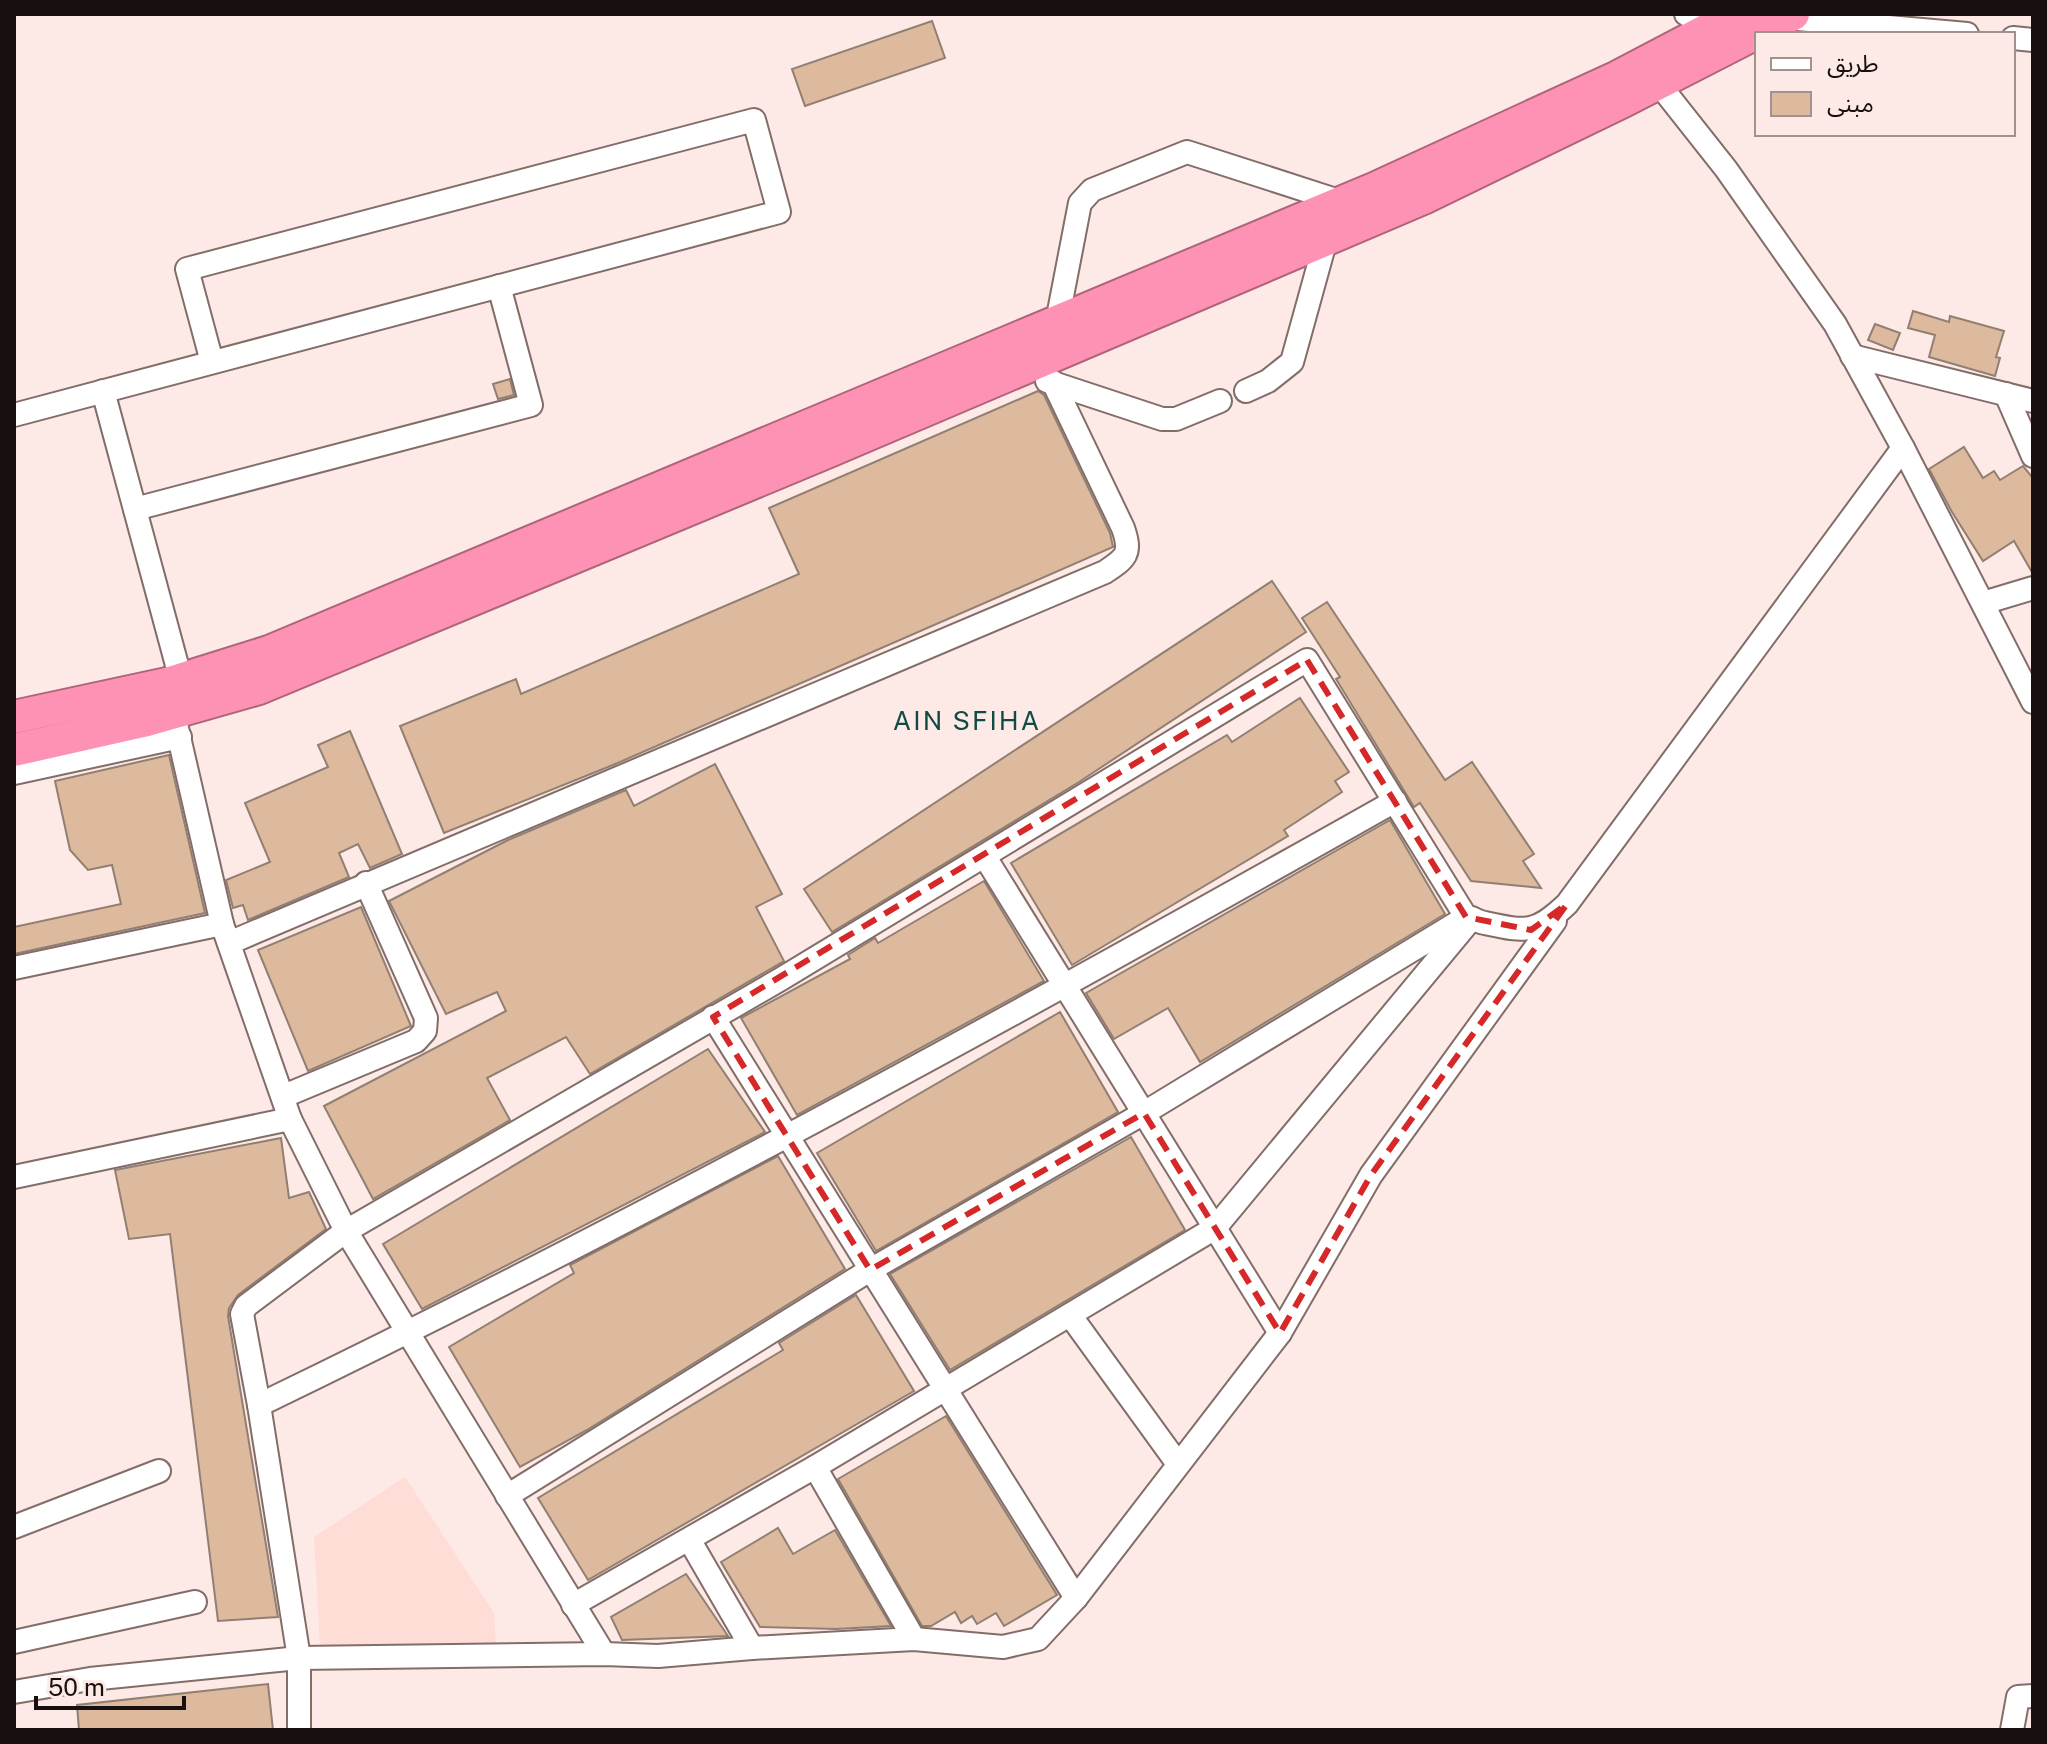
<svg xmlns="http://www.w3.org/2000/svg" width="2047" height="1744" font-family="'Public Sans','Noto Sans Arabic',sans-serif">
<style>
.built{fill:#feddd7}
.building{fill:#ddba9d;stroke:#907f72;stroke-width:2}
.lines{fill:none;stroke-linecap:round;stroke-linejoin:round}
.minor-casing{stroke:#826d68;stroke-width:26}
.highway-casing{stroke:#ae647a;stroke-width:36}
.minor{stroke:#fff;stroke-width:22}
.highway{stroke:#fe92b4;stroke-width:32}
.marked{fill:none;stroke:#d62828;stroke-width:6;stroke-dasharray:16 10;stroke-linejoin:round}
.labels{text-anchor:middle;stroke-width:6;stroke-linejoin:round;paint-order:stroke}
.quarter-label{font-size:26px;letter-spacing:2px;fill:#0f4b44;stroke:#fde9e5}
</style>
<rect width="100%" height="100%" fill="#fde9e5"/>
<path class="built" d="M405 1477 494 1613 496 1647 320 1646 314 1537Z"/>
<g class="building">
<path d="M932 21 945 58 805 106 792 69Z"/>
<path d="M1913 311 1949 322 1950 316 2004 331 1996 357 2000 358 1995 376 1929 357 1935 335 1908 328Z"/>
<path d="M1875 324 1900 333 1893 350 1868 340Z"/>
<path d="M510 379 514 395 498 399 493 384Z"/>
<path d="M1038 391 1044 395 1110 533 1113 547 613 765 444 833 400 726 516 679 521 694 799 574 769 508Z"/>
<path d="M1964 447 1983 478 1994 471 2000 480 2023 466 2033 478V574L2014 541 1983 561 1952 512 1929 469Z"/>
<path d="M1272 581 1306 632 1079 782 832 932 804 889Z"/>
<path d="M1327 602 1445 780 1472 762 1534 854 1523 861 1541 888 1471 881 1420 803 1414 807 1336 679 1340 677 1302 618Z"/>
<path d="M1300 698 1349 772 1335 781 1342 792 1284 830 1288 836 1072 965 1011 863 1227 735 1232 742Z"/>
<path d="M350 731 402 854 370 868 358 844 339 853 349 877 248 920 243 905 233 908 226 880 270 862 245 803 328 767 318 745Z"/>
<path d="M169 755 205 913 14 954V927L121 904 112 865 88 870 70 850 55 781Z"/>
<path d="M715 764 782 894 756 907 784 961 590 1074 566 1037 487 1078 510 1120 373 1199 324 1106 506 1011 497 992 446 1014 389 901 508 840 626 790 634 806Z"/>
<path d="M1390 820 1445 914 1200 1062 1168 1008 1114 1039 1086 993Z"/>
<path d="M984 881 1044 981 797 1115 741 1018 850 959 848 955 875 938 878 943Z"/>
<path d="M361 907 411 1026 308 1071 258 950Z"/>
<path d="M1060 1012 1118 1112 876 1251 817 1153Z"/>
<path d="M708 1049 765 1132 422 1309 383 1244Z"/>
<path d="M1131 1137 1185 1230 950 1370 890 1274Z"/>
<path d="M281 1138 289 1198 309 1192 326 1229 238 1295 229 1308 228 1316 278 1617 218 1621 170 1234 129 1239 115 1170Z"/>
<path d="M778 1156 845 1269 587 1430 520 1467 449 1347 574 1273 570 1265Z"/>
<path d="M856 1295 914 1391 588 1580 538 1498 783 1350 779 1343Z"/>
<path d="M946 1416 1057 1595 1004 1626 996 1613 977 1624 972 1616 961 1623 955 1612 931 1626H922L838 1479Z"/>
<path d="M778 1528 793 1554 835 1530 891 1626 836 1629 760 1627 721 1562Z"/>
<path d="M686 1574 728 1636 622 1640 611 1617Z"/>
<path d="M268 1684 273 1730H79L77 1705Z"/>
</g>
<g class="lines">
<defs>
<g id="minor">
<path d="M1686 14 1694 19 1702 33"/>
<path d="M1782 14 1787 18 1967 34"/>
<path d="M2013 38 2033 40"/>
<path d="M1658 83 1726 169 1835 324 1903 448 2033 702"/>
<path d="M1057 322 1080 203 1092 190 1187 152 1342 202"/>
<path d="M1852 356 2033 401"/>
<path d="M1047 381 1162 419H1176L1220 401"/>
<path d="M103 391 181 680"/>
<path d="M1246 391 1268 381 1292 362 1326 239"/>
<path d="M2006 394 2033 456"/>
<path d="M14 415 779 212 754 120 187 269 212 362"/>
<path d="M135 509 531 405 499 286"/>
<path d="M1983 603 2033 588"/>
<path d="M173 711 222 924 290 1119 346 1231 604 1654"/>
<path d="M14 773 180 737"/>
<path d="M985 857 1280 1333"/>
<path d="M229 943 1105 572C1126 558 1132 554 1123 528L1053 382"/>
<path d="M14 968 222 924"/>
<path d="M713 1017 1076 1598"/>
<path d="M284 1096 416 1041 425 1031 426 1018 366 883"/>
<path d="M14 1177 290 1119"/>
<path d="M1070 1315 1178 1464"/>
<path d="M259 1405C646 1218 1021 1012 1395 801"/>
<path d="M815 1467 914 1639"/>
<path d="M507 1496 870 1270 1144 1113 1465 918"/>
<path d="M14 1527 159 1471"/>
<path d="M690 1541 752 1648"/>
<path d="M573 1605 815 1467 1215 1228 1472 918"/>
<path d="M14 1642 195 1602"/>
<path d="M14 1692 90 1679 299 1658 604 1654 658 1656 752 1648 914 1639 1003 1647 1038 1639 1076 1598 1280 1333 1371 1175 1555 921"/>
<path d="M299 1730V1658L259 1405 242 1314 246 1306 346 1231 781 979 1307 660 1466 917C1473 918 1478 922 1485 923 1527 932 1535 934 1567 904L1903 448"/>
<path d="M2012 1730 2018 1697 2033 1696"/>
</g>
<g id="highway">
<path d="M14 717 167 684 269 652 1374 189 1618 77 1738 14"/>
<path d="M14 750 143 721 259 688 829 451 1423 198 1623 101 1793 14"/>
</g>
</defs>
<use href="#minor" class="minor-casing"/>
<use href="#highway" class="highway-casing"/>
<use href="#minor" class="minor"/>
<use href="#highway" class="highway"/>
</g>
<path class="marked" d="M1307 660 1466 917 1531 930 1567 904 1371 1175 1280 1333 1144 1113 870 1270 713 1017Z"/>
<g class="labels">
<g class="quarter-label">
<text x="967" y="730">AIN SFIHA</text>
</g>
</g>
<rect width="2047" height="1744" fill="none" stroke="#18100e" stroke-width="32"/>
<rect x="1755" y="32" width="260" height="104" fill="#fde9e5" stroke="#a1928f" stroke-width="2"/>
<rect x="1771" y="58" width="40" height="12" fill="#ffffff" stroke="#a1928f" stroke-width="2"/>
<text x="1827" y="72" font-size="24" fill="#18100e">طريق</text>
<rect x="1771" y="92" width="40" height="24" fill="#ddba9d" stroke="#a1928f" stroke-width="2"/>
<text x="1827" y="112" font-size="24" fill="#18100e">مبنى</text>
<path d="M36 1696v12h148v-12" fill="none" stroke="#18100e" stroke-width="4"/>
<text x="48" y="1696" font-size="24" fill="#18100e" stroke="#fde9e5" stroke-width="6" paint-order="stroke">50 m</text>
</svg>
